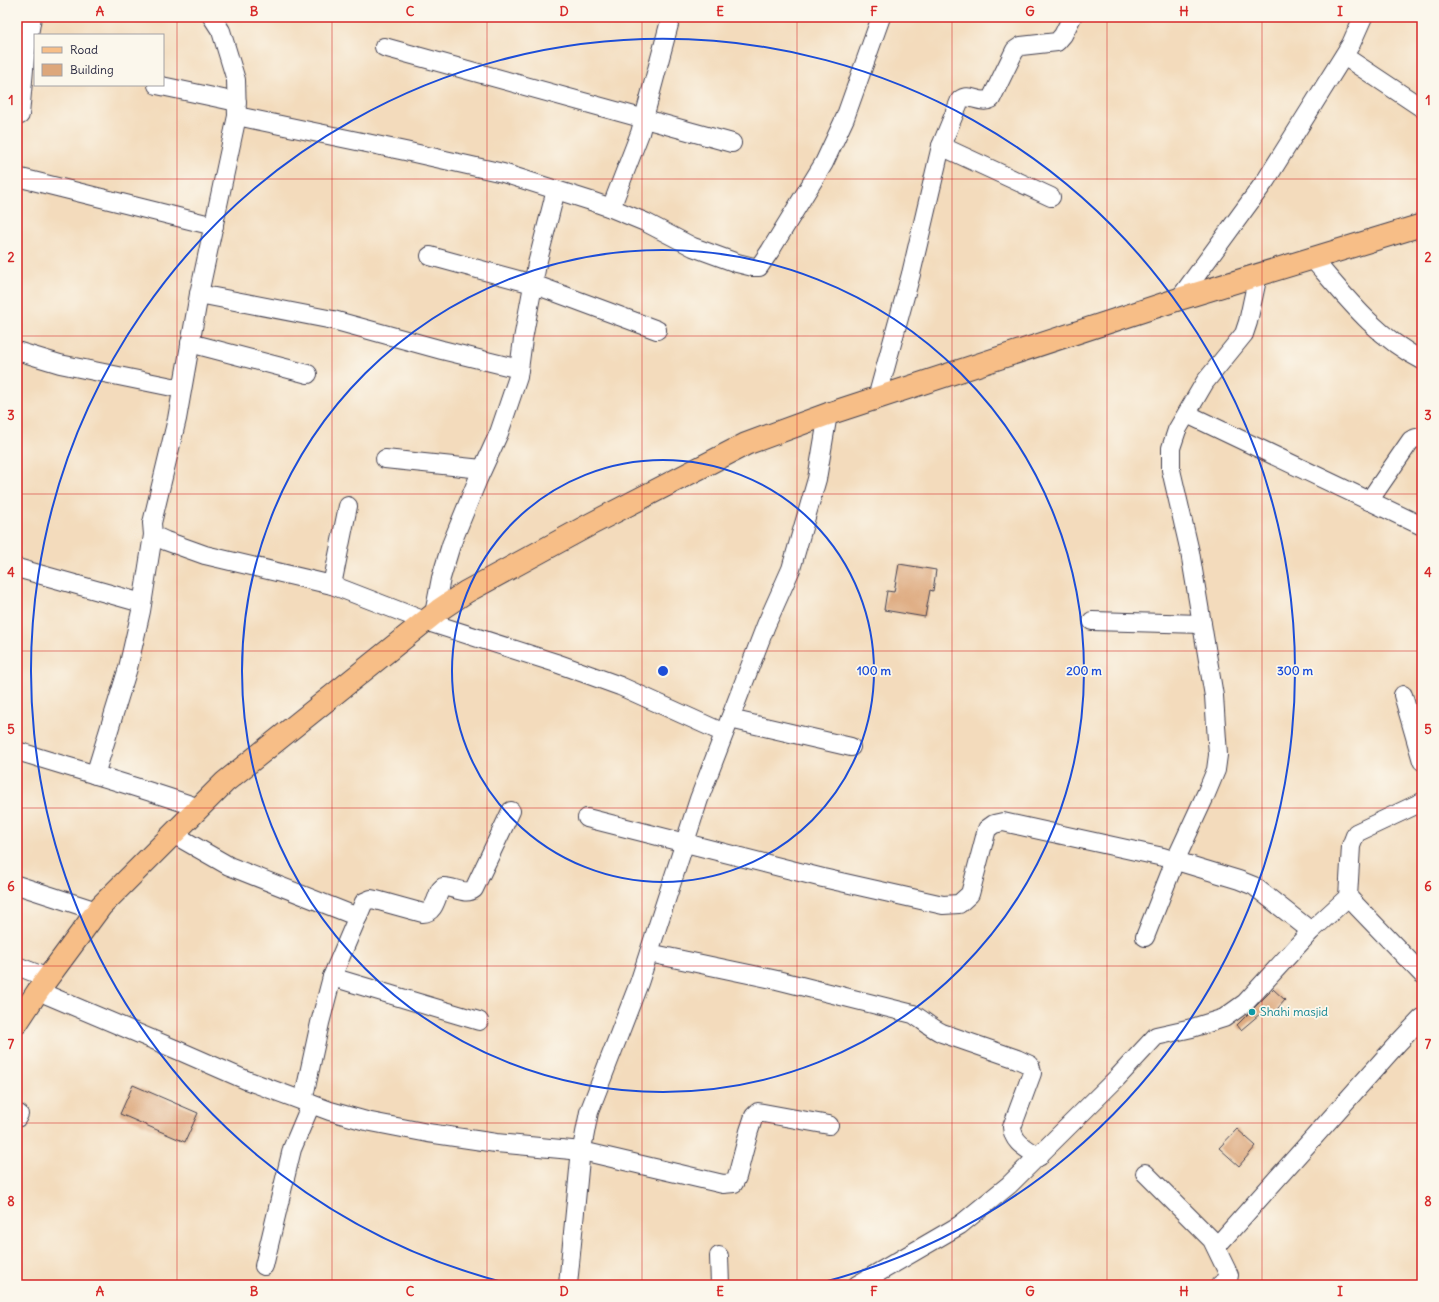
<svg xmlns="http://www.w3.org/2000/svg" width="1439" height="1302" font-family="Delius,sans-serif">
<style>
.building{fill:#dda77b}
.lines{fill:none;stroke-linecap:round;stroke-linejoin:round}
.minor-casing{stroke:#413e4e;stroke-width:20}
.major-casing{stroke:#413e4e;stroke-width:24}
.minor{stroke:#fff;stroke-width:18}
.major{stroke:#f7be87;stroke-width:22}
.grid{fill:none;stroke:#d62828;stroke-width:1;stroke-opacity:0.55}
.ring{fill:none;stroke:#1d4ed8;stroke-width:2}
.culture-dot{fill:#0f9aa8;stroke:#fbf7ec;stroke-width:1.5}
.labels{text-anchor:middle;stroke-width:3.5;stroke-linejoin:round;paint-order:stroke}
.culture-label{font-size:12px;fill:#0d838f;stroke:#fbf7ec;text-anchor:start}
.centre{fill:#1d4ed8;stroke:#fbf7ec;stroke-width:2}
.ring-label{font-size:12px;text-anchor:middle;font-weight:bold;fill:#1d4ed8;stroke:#fbf7ec;stroke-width:3.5;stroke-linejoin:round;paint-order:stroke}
.neatline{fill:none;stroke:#d62828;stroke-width:1.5}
.grid-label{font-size:13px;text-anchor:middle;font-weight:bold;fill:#d62828}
</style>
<rect width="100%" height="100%" fill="#fbf7ec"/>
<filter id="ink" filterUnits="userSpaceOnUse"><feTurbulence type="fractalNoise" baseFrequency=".025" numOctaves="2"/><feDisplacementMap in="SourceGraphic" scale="8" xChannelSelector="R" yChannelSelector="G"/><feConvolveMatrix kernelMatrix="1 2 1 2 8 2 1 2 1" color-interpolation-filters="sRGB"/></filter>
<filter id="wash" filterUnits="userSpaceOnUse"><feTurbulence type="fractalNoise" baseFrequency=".012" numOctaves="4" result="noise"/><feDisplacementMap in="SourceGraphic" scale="16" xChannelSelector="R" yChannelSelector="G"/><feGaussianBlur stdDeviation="0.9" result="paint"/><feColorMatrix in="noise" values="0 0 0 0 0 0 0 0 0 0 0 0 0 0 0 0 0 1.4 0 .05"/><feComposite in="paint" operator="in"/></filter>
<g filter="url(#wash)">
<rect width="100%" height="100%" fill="#f3dbbc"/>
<g id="blocks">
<g class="building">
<path d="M899 564 936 570 933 591 930 590 925 617 884 610 887 591 894 592Z"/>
<path d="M1273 989 1285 1000 1273 1014 1267 1008 1241 1030 1237 1025Z"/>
<path d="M133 1085 198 1113 185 1142 120 1114Z"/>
<path d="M1237 1129 1256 1146 1239 1166 1219 1148Z"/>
</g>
</g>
</g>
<g filter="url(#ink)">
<use href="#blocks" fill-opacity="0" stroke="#413e4e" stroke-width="1"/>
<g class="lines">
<defs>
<g id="minor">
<path d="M212 17 221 31 236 80 237 116 199 294 177 419 152 523 153 535 166 541 205 555 332 585 425 621 556 663 620 686 724 733"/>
<path d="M384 47 732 143"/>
<path d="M1344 56 1422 108"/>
<path d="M157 85 237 102"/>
<path d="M20 115 25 58 32 17"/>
<path d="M237 116 405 151 503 173 591 201 611 208 645 222 693 247 737 263 753 267H759L770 251 824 163 845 118 881 17"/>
<path d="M941 146 1051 197"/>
<path d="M17 177 214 226"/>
<path d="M611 208 640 133 671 17"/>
<path d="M430 256 533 284 657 330"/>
<path d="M1312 258C1345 296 1376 337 1422 360"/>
<path d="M199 294 333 320 442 350 519 369"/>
<path d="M1179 299 1266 180 1351 44 1363 17"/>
<path d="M190 343 308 374"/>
<path d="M17 351 60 364 182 389"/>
<path d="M877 398 911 274 941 146 960 100C969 92 980 105 991 99L1015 50 1021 46 1057 42 1063 35 1072 17"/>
<path d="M1187 414 1422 526"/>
<path d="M385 459 482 469"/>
<path d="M1369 501 1411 440 1416 438 1422 439"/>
<path d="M17 568 142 603"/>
<path d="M332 585 348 506"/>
<path d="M434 614 441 578 451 545 478 479 499 433 518 377 523 339 537 264 556 190"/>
<path d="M1092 621 1202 624"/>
<path d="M1403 695 1422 761"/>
<path d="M730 719 851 747"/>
<path d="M17 751C78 770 139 787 199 808"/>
<path d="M95 775 128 668 141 611 153 535"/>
<path d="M587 818 823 878 943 905 959 904 970 894 987 829 994 824 1003 822 1163 857 1239 880 1254 886 1311 931"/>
<path d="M173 834 229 866 358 917"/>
<path d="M17 885 97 911"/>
<path d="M1348 897 1422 974"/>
<path d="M1145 937 1175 861 1206 794 1216 770 1218 755 1214 696 1190 552 1171 470V448L1177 430 1205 382 1244 334 1248 322 1258 275"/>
<path d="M649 953 777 980 913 1014C923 1020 931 1028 942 1033L1017 1059 1030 1065 1032 1073 1012 1127C1013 1143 1026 1148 1039 1157"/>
<path d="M17 966 48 978"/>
<path d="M332 977 479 1021"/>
<path d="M38 991 182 1052 246 1080 330 1111 366 1121 428 1133 496 1143 582 1151 723 1184 734 1183 737 1177 749 1131 754 1116 758 1112 829 1125"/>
<path d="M303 1101 320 1023 332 977 364 902 371 899 376 900 423 913C434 913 436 899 440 890L443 887C453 886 465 896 474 889L511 811"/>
<path d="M17 1118 19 1114"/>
<path d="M1145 1173 1212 1240 1229 1275 1228 1280 1220 1285"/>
<path d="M1216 1247 1398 1043 1422 1018"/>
<path d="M719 1256 720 1285"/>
<path d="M264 1266 292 1149 311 1104"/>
<path d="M568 1285 580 1159 589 1112 639 983 699 799 766 625 791 569 817 479 828 414"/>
<path d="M857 1285 960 1225 1009 1185 1117 1078 1156 1036 1192 1028 1224 1018 1245 1003 1311 931 1348 897 1351 846 1356 833 1422 802"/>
</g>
<path id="major" d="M17 1023 38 991 101 906 225 782 439 610 466 592 591 524 746 444 828 414 1179 299 1422 225"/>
</defs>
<use href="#minor" class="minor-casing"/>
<use href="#major" class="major-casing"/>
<use href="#minor" class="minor"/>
<use href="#major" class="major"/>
</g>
</g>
<path class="grid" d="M177 17V1285M332 17V1285M487 17V1285M642 17V1285M797 17V1285M952 17V1285M1107 17V1285M1262 17V1285M17 179H1422M17 336H1422M17 494H1422M17 651H1422M17 808H1422M17 966H1422M17 1123H1422"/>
<g class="ring">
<circle cx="663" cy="671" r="211"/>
<circle cx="663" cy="671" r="421"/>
<path d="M510 1284A632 632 0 1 1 816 1284"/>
</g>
<circle class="culture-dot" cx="1252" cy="1012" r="4"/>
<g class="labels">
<g class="culture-label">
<text x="1260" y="1016">Shahi masjid</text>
</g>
</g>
<circle cx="663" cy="671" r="6" class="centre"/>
<g class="ring-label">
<text x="874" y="675">100 m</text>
<text x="1084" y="675">200 m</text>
<text x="1295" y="675">300 m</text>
</g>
<rect width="1439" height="1302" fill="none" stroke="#fbf7ec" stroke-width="44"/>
<rect x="34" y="34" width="130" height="52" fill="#fbf7ec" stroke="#a4a2a5"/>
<rect x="42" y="47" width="20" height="6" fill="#f7be87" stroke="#a4a2a5"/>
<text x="70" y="54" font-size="12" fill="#22223b">Road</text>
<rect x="42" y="64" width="20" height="12" fill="#dda77b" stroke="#a4a2a5"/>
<text x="70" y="74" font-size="12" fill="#22223b">Building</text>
<rect x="22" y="22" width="1395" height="1258" class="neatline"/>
<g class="grid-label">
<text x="100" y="16">A</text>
<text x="254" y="16">B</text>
<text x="410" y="16">C</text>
<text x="564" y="16">D</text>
<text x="720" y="16">E</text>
<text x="874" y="16">F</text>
<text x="1030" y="16">G</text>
<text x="1184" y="16">H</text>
<text x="1340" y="16">I</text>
<text x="11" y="105">1</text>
<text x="1428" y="105">1</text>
<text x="11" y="262">2</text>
<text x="1428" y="262">2</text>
<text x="11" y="420">3</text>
<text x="1428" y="420">3</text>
<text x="11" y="577">4</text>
<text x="1428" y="577">4</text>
<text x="11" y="734">5</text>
<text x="1428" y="734">5</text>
<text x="11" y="891">6</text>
<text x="1428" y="891">6</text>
<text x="11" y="1049">7</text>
<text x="1428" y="1049">7</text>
<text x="11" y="1206">8</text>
<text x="1428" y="1206">8</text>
<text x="100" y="1296">A</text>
<text x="254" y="1296">B</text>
<text x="410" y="1296">C</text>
<text x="564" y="1296">D</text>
<text x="720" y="1296">E</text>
<text x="874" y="1296">F</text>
<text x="1030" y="1296">G</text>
<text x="1184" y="1296">H</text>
<text x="1340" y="1296">I</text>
</g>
</svg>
